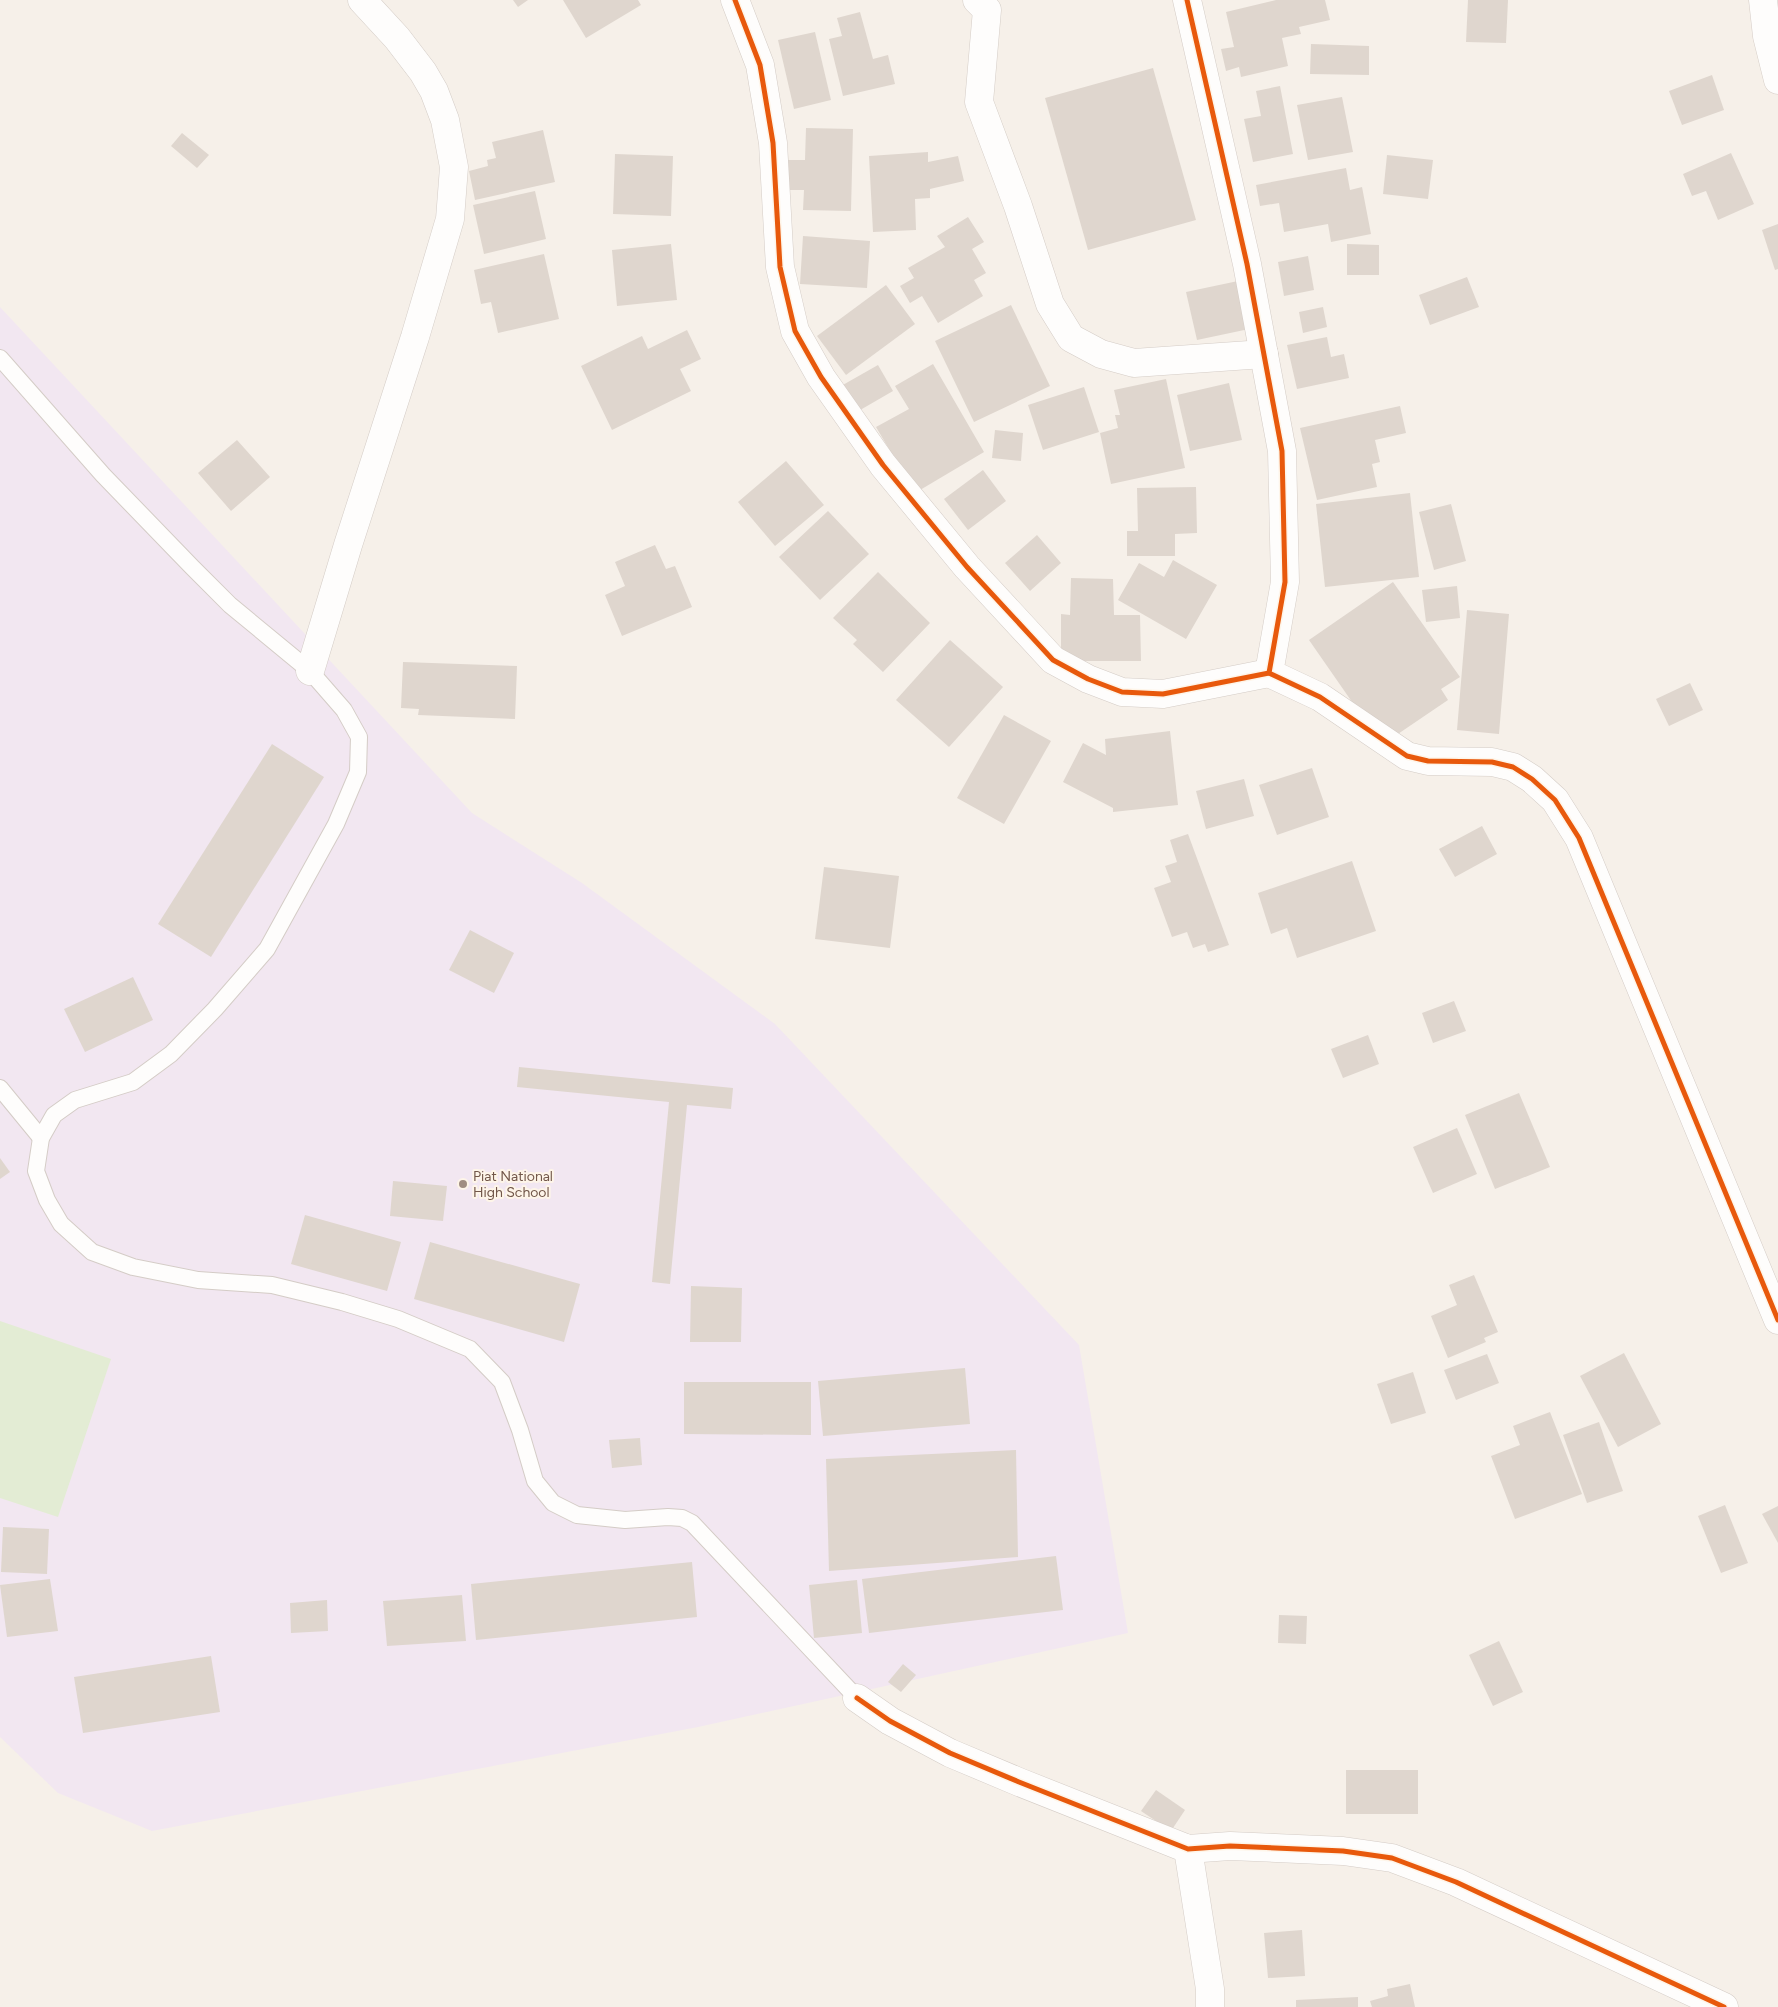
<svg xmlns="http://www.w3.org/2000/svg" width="1778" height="2007" font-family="Figtree,sans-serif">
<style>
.education{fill:#f2e7f1}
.green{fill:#e3ecd4}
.building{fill:#dfd6ce}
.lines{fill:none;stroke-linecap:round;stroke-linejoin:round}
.lane-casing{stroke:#d4ccc6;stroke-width:18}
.street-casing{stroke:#d4ccc6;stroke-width:29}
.secondary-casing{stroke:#d5ccc6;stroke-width:29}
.lane{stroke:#fefdfc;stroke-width:16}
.street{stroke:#fefdfc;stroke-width:28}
.secondary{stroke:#fefdfc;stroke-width:28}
.cycleway-casing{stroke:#fef5e9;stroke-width:8}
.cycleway{stroke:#e8590c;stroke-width:5}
.poi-dot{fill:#a08d82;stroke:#fef5e9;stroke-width:2}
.labels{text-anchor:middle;stroke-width:4;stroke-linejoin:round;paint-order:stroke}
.poi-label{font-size:14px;fill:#72574a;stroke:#fef5e9;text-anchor:start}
</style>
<rect width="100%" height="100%" fill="#f6f0e9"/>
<path class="education" d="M0 307 472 813 582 883 775 1024 1079 1345 1128 1633 698 1727 152 1831 58 1793 0 1737Z"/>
<path class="green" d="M0 1321 111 1359 58 1517 0 1498Z"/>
<g class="building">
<path d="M513 0H528L518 7Z"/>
<path d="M563 0H638L641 5 586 38Z"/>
<path d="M1276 0H1325L1330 20 1299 27 1301 34 1282 38 1288 66 1241 77 1239 67 1226 71 1221 49 1234 47 1226 12Z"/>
<path d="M1468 0H1508L1506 43 1466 42Z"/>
<path d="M860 12 873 59 888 55 895 84 843 96 829 39 842 36 837 18Z"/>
<path d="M815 32 831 100 794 109 778 40Z"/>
<path d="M1311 44 1369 46V75L1310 74Z"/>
<path d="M1153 68 1196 220 1088 250 1045 98Z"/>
<path d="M1712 75 1724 110 1682 125 1669 91Z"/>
<path d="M1280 86 1293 154 1253 162 1244 119 1261 116 1256 91Z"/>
<path d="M1342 97 1353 152 1308 160 1297 105Z"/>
<path d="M806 128 853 129 851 211 803 210 804 190H783L784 160H805Z"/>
<path d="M543 130 555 182 475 200 469 171 488 166 487 160 496 158 492 142Z"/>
<path d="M182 133 209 155 197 168 171 146Z"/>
<path d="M928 152V162L958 156 964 181 930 189V198L915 199 916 230 873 232 869 156Z"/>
<path d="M1731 153 1754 204 1718 220 1706 191 1692 196 1683 174Z"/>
<path d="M615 154 673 156 671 216 613 214Z"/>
<path d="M1387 155 1433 160 1428 199 1383 194Z"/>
<path d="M1346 168 1350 190 1362 187 1371 234 1331 242 1328 224 1284 232 1279 203 1260 206 1256 185Z"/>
<path d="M535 191 546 239 484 254 473 205Z"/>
<path d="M968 217 984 242 972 249 986 273 974 280 983 296 938 323 922 296 910 303 900 286 914 278 908 268 945 247 937 236Z"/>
<path d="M1778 224V269L1775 270 1762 230Z"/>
<path d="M803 236 870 241 867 288 800 284Z"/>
<path d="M671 244 677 300 617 306 612 250Z"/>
<path d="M1347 244 1379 245V275H1347Z"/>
<path d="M544 254 559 319 498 333 491 302 481 304 474 270Z"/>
<path d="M1308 256 1314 290 1284 296 1278 262Z"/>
<path d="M1467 277 1479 307 1430 325 1419 295Z"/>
<path d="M1238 281 1249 329 1197 340 1186 292Z"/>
<path d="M886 285 915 324 846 375 817 336Z"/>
<path d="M1011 305 1050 386 974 422 935 341Z"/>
<path d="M1323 307 1327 327 1303 333 1299 312Z"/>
<path d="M687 330 701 359 680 369 691 391 612 430 581 366 642 336 648 349Z"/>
<path d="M1327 337 1331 357 1344 354 1349 378 1297 389 1287 345Z"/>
<path d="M933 364 984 452 915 493 876 427 909 409 895 386Z"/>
<path d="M878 365 893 391 855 413 841 386Z"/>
<path d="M1166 379 1185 468 1111 484 1100 433 1118 428 1115 415H1120L1114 390Z"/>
<path d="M1229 383 1242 440 1190 451 1177 395Z"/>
<path d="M1084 387 1099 432 1043 450 1028 405Z"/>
<path d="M1400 406 1406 433 1375 440 1380 462 1372 464 1377 487 1317 500 1300 428Z"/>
<path d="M995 430 1023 433 1021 461 992 458Z"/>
<path d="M237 440 270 477 231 511 198 473Z"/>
<path d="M786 461 824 505 775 546 738 502Z"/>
<path d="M983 470 1006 501 968 530 944 499Z"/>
<path d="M1196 487 1197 533 1175 534V556H1127V531H1138L1137 488Z"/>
<path d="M1410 493 1419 577 1325 587 1316 504Z"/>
<path d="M1451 504 1466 561 1434 570 1419 512Z"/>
<path d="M828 511 869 554 820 600 779 557Z"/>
<path d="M1037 535 1061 563 1030 591 1005 563Z"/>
<path d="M655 545 666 569 675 566 692 607 622 636 605 595 625 586 615 562Z"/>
<path d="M1173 560 1217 585 1186 639 1118 600 1139 563 1164 577Z"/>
<path d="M878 572 930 623 883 672 853 644 857 640 833 618Z"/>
<path d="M1071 578 1113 579 1114 615H1140L1141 661H1061V614L1070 615Z"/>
<path d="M1393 582 1460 677 1441 689 1448 700 1392 738 1375 735 1309 640Z"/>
<path d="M1457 586 1460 618 1426 622 1422 590Z"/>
<path d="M1467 610 1509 614 1499 734 1457 730Z"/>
<path d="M950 640 1003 687 949 747 896 700Z"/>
<path d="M403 662 517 666 515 719 418 715 419 709 401 708Z"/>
<path d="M1690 683 1703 710 1669 726 1656 699Z"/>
<path d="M1004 715 1051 741 1004 824 957 798Z"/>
<path d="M1170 731 1178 805 1113 812V808L1063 782 1083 743 1106 755 1105 739Z"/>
<path d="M272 744 324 777 211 957 158 924Z"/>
<path d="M1312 768 1329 817 1277 835 1259 785Z"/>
<path d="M1244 779 1254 816 1206 829 1196 791Z"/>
<path d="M1482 826 1497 854 1455 877 1439 849Z"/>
<path d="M1188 834 1229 945 1208 952 1205 944 1193 948 1187 932 1172 937 1154 888 1171 882 1165 866 1177 862 1170 840Z"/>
<path d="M1352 861 1376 931 1297 958 1287 928 1271 934 1258 893Z"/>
<path d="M824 867 899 876 890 948 815 939Z"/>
<path d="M470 930 514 953 494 993 449 970Z"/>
<path d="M133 977 153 1020 85 1052 64 1009Z"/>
<path d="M1454 1001 1466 1031 1433 1043 1422 1013Z"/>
<path d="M1368 1035 1379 1064 1343 1078 1331 1049Z"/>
<path d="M519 1067 733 1088 731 1109 687 1105 670 1284 652 1282 669 1102 517 1087Z"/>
<path d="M1519 1093 1550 1167 1495 1189 1465 1115Z"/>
<path d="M1457 1128 1477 1174 1433 1193 1413 1147Z"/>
<path d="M0 1158 10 1172 0 1179Z"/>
<path d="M393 1181 447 1186 443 1221 390 1216Z"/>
<path d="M305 1215 401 1242 387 1291 291 1264Z"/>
<path d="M430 1242 580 1284 564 1342 414 1299Z"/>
<path d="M1474 1275 1498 1332 1484 1338 1486 1342 1448 1358 1431 1316 1457 1305 1449 1285Z"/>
<path d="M691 1286 742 1288 741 1342H690Z"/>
<path d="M1624 1353 1661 1424 1618 1447 1580 1376Z"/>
<path d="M1487 1354 1499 1383 1456 1400 1444 1370Z"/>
<path d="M965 1368 970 1424 823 1436 818 1381Z"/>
<path d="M1413 1372 1426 1413 1391 1424 1377 1384Z"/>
<path d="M684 1382H811V1435L684 1434Z"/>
<path d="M1550 1412 1582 1494 1515 1519 1491 1456 1520 1445 1513 1426Z"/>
<path d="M1599 1422 1623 1491 1587 1503 1563 1435Z"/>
<path d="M640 1438 642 1465 612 1468 609 1440Z"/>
<path d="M1016 1450 1018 1557 829 1571 826 1459Z"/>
<path d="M1725 1505 1748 1563 1721 1573 1698 1516Z"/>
<path d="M1778 1506V1543L1762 1514Z"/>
<path d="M3 1527 49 1529 47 1574 1 1572Z"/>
<path d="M1056 1556 1063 1610 869 1633 862 1579Z"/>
<path d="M692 1562 697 1617 476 1640 471 1584Z"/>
<path d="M50 1579 58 1631 7 1637 0 1585Z"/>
<path d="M857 1580 862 1633 814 1638 809 1585Z"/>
<path d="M462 1595 466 1641 387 1646 383 1601Z"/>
<path d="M327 1600 328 1631 291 1633 290 1603Z"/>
<path d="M1279 1615 1307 1616 1306 1644 1278 1643Z"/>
<path d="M1499 1641 1523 1692 1493 1706 1469 1655Z"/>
<path d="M211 1656 220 1712 83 1733 74 1677Z"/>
<path d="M903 1664 916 1675 901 1692 888 1682Z"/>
<rect x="1346" y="1770" width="72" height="44"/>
<path d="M1156 1790 1185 1810 1171 1831 1141 1811Z"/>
<path d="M1302 1930 1305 1976 1268 1978 1264 1933Z"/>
<path d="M1410 1984 1415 2007H1372L1370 2001 1388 1996 1387 1989Z"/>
<path d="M1358 1997V2007H1296V2000Z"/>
</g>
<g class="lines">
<defs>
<g id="lane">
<path d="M0 358 103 475 192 567 230 605 310 671 344 710 359 737 358 772 336 824 267 949 215 1009 171 1054 133 1082 75 1100 54 1115 41 1138 36 1171 47 1200 61 1224 92 1252 133 1267 198 1280 272 1285 342 1302 398 1319 470 1349 502 1382 520 1430 535 1481 553 1503 577 1515 625 1520 668 1517 682 1518 692 1523 857 1698"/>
<path d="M0 1088 41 1138"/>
</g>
<g id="street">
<path d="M735 0 760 65 773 143 780 267 795 331 821 377 883 465 967 567 1053 660 1088 679 1122 692 1163 694 1269 673"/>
<path d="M977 0 987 10 979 102 1018 206 1050 304 1071 338 1101 354 1134 363 1264 354"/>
<path d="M1187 0 1247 264 1282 451 1285 582 1269 673 1320 697 1407 756 1428 761 1492 762 1513 767 1532 779 1555 800 1579 838 1778 1320"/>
<path d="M310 671 348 545 415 337 450 219 454 167 445 120 434 91 423 72 397 38 362 0"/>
<path d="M857 1698 890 1721 950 1753 1019 1782 1188 1849 1230 1846 1343 1851 1392 1858 1456 1882 1724 2007"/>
<path d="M1188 1849 1210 1989V2007"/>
</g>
<path id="secondary" d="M1763 0 1767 36 1778 80"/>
</defs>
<use href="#lane" class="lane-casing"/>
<use href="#street" class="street-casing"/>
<use href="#secondary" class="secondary-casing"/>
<use href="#lane" class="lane"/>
<use href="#street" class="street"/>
<use href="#secondary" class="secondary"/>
<defs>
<g id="cycleway">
<path d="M735 0 760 65 773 143 780 267 795 331 821 377 883 465 967 567 1053 660 1088 679 1122 692 1163 694 1269 673"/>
<path d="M1187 0 1247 264 1282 451 1285 582 1269 673 1320 697 1407 756 1428 761 1492 762 1513 767 1532 779 1555 800 1579 838 1778 1320"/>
<path d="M857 1698 890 1721 950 1753 1019 1782 1188 1849 1230 1846 1343 1851 1392 1858 1456 1882 1724 2007"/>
</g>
</defs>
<use href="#cycleway" class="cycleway-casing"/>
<use href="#cycleway" class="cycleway"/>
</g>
<circle class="poi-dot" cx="463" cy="1184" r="5"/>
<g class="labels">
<g class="poi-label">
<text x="473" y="1181">Piat National<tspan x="473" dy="16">High School</tspan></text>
</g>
</g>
</svg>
